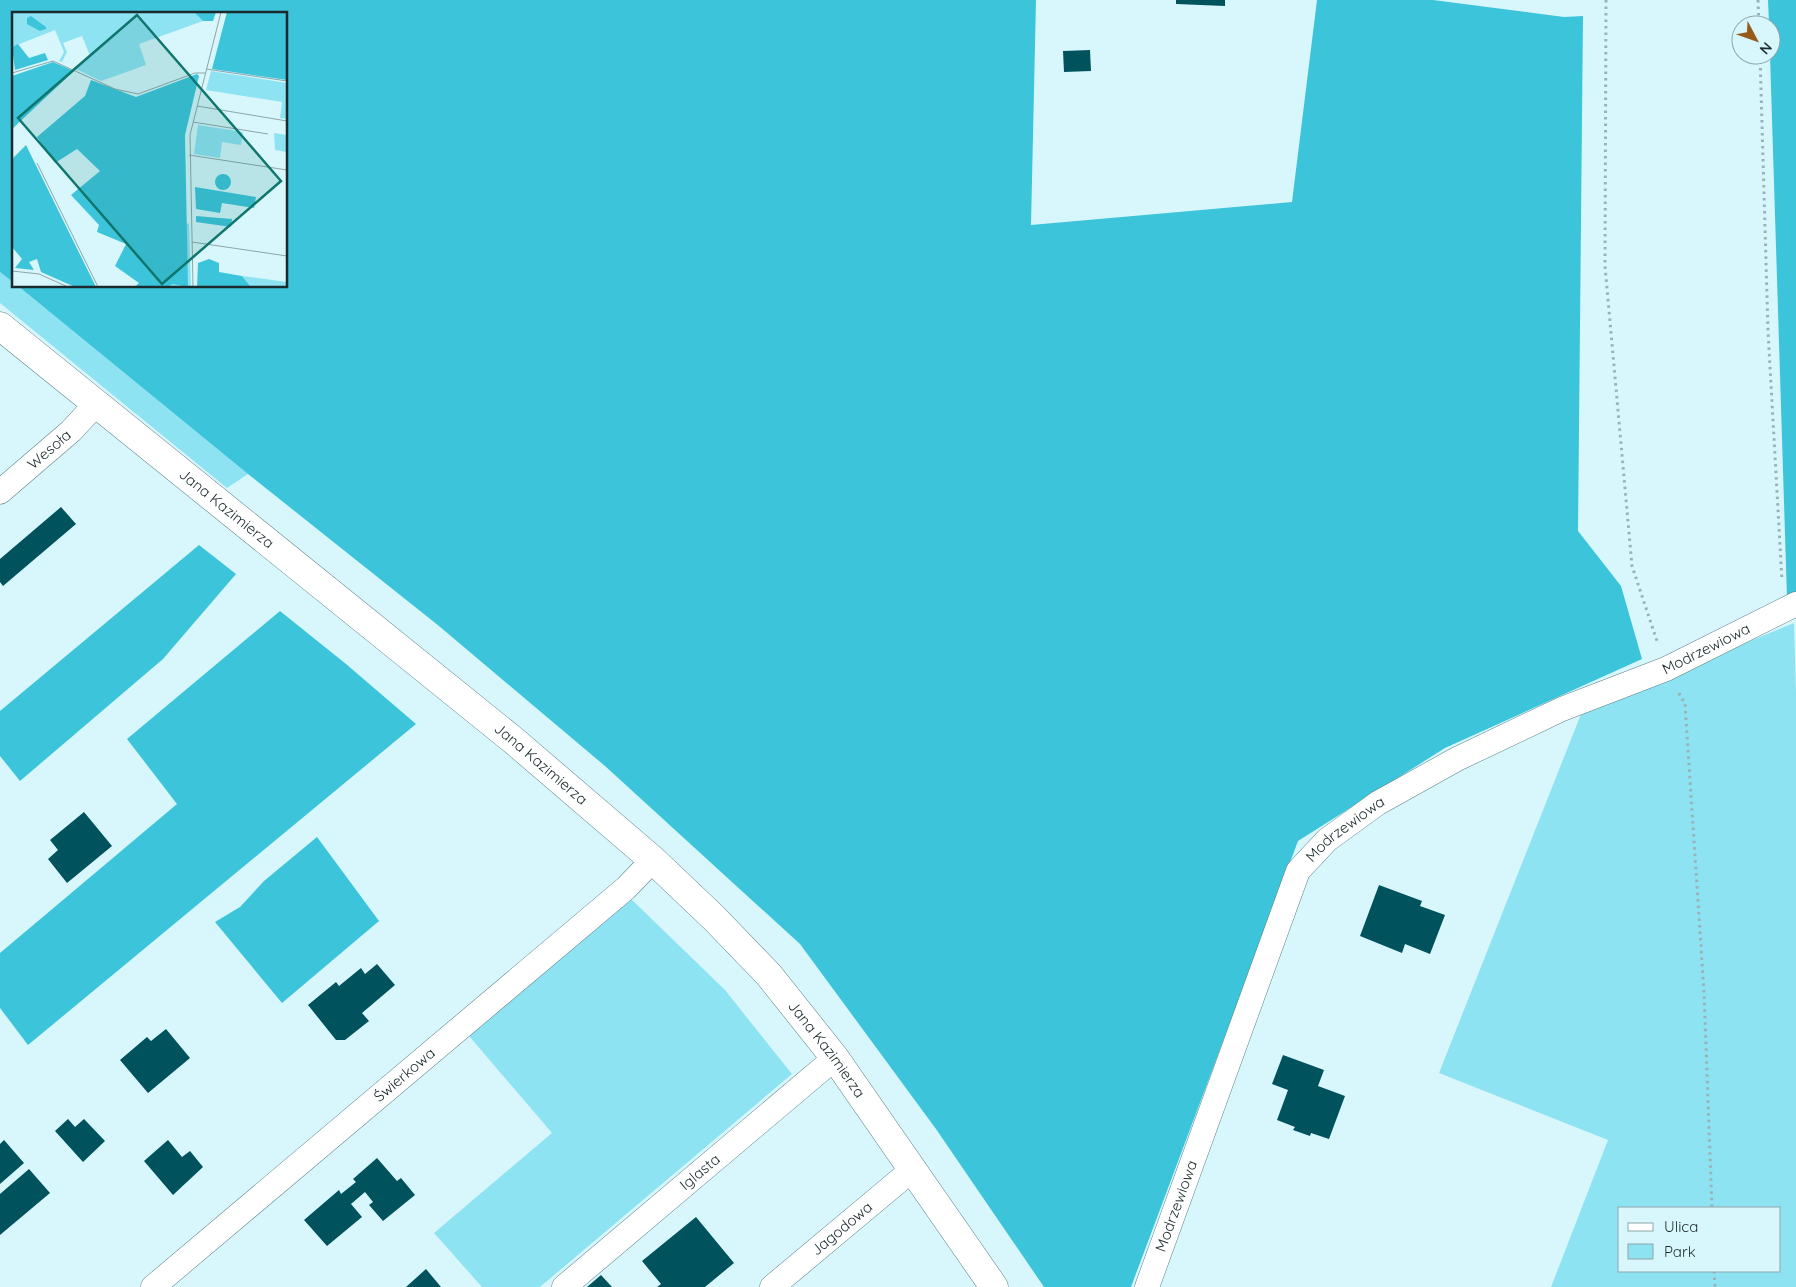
<svg xmlns="http://www.w3.org/2000/svg" width="1796" height="1287" font-family="Quicksand,sans-serif">
<style>
.green{fill:#8ee3f3;fill-rule:evenodd}
.forest{fill:#3cc4da}
.building{fill:#00525d}
.lines{fill:none;stroke-linecap:round;stroke-linejoin:round}
.minor-casing{stroke:#5d8188;stroke-width:25}
.secondary-casing{stroke:#5d8188;stroke-width:29}
.path{stroke:#99b2b7;stroke-width:3;stroke-dasharray:2.5 4;stroke-linecap:butt}
.minor{stroke:#fff;stroke-width:24}
.secondary{stroke:#fff;stroke-width:28}
.labels{text-anchor:middle;stroke-width:5;stroke-linejoin:round;paint-order:stroke}
.street-label{font-size:15px;fill:#1b2a2c;stroke:#d8f7fd}
.inset-road{fill:none;stroke:#8ca5a9;stroke-width:1}
.view{fill:#0f766e;fill-opacity:0.15;stroke:#0f766e;stroke-width:2.5}
.inset-edge{fill:none;stroke:#1b2a2c;stroke-width:2.5}
</style>
<rect width="100%" height="100%" fill="#d8f7fd"/>
<g class="green">
<path d="M0 272 14 283V286H18L248 474 227 488 0 303Z"/>
<path d="M1794 623 1796 691V1287H1551L1608 1140 1439 1073 1583 709ZM1620 1208H1780V1271H1620Z"/>
<path d="M628 896 725 990 792 1074 540 1287H482L434 1233 552 1133 469 1036Z"/>
</g>
<g class="forest">
<path d="M0 0H1036L1031 225 1292 202 1317 0H1433L1564 17 1583 16 1578 531 1621 586 1642 659 1445 748 1298 841 1131 1287H1044L936 1129 800 944 605 766 439 626 248 474 18 286H286V14H14V283L0 272Z"/>
<path d="M1768 0H1796V593L1787 598 1770 55 1771 25H1769Z"/>
<path d="M199 545 236 574 163 659 20 781 0 756V711Z"/>
<path d="M280 611 346 664 416 724 28 1045 0 1008V953L177 804 127 739Z"/>
<path d="M317 837 379 921 282 1003 215 922 240 907 264 881Z"/>
</g>
<g class="building">
<path d="M1176 0H1225V6L1176 4Z"/>
<path d="M1090 50 1091 71 1064 72 1063 51Z"/>
<path d="M61 507 76 524 3 586 0 582V559Z"/>
<path d="M84 812 112 846 67 883 48 859 58 850 50 840Z"/>
<path d="M1379 885 1422 901 1420 906 1445 915 1430 954 1405 944 1402 953 1360 936Z"/>
<path d="M377 964 395 985 362 1013 369 1021 345 1040H336L308 1005 336 982 339 986 361 968 365 974Z"/>
<path d="M166 1029 190 1058 148 1093 120 1060 147 1037 151 1041Z"/>
<path d="M1283 1055 1324 1070 1318 1086 1345 1096 1329 1139 1311 1133 1310 1136 1293 1130 1295 1127 1277 1120 1288 1090 1272 1084Z"/>
<path d="M68 1119 75 1127 84 1119 105 1141 83 1162 55 1131Z"/>
<path d="M4 1140 24 1163 0 1184V1144Z"/>
<path d="M168 1140 182 1157 190 1151 203 1167 173 1195 144 1161Z"/>
<path d="M377 1158 397 1181 401 1178 415 1195 383 1221 369 1205 373 1202 365 1192 351 1204 362 1217 327 1246 304 1220 339 1190 341 1194 356 1182 353 1179Z"/>
<path d="M29 1169 50 1193 0 1235V1194Z"/>
<path d="M696 1217 734 1263 705 1287H657L661 1284 642 1261Z"/>
<path d="M426 1269 441 1287H406Z"/>
<path d="M601 1275 612 1287H587Z"/>
</g>
<g class="lines">
<defs>
<g id="minor">
<path id="s1" d="M0 492 71 431 96 404"/>
<path id="s2" d="M153 1287 626 888 653 860"/>
<path id="s3" d="M564 1287 835 1058"/>
<path id="s4" d="M772 1287 913 1169"/>
<path id="s5" d="M1147 1287 1298 871 1327 840 1378 803 1457 759 1562 709 1666 669 1796 604"/>
</g>
<g id="secondary">
<path id="s6" d="M0 326 513 740 653 860 714 918 769 975 835 1058 994 1287"/>
</g>
</defs>
<use href="#minor" class="minor-casing"/>
<use href="#secondary" class="secondary-casing"/>
<g class="path">
<path d="M1606 0 1605 266 1632 566 1658 644"/>
<path d="M1758 0 1759 25"/>
<path d="M1760 55 1768 331 1782 581"/>
<path d="M1679 693 1685 704 1704 992 1712 1208"/>
<path d="M1714 1271 1715 1287"/>
</g>
<use href="#minor" class="minor"/>
<use href="#secondary" class="secondary"/>
</g>
<g class="labels">
<g class="street-label">
<text dy="5" stroke="none"><textPath href="#s1" startOffset="65">Wesoła</textPath></text>
<text dy="5" stroke="none"><textPath href="#s6" startOffset="291">Jana Kazimierza</textPath></text>
<text dy="5" stroke="none"><textPath href="#s5" startOffset="911">Modrzewiowa</textPath></text>
<text dy="5" stroke="none"><textPath href="#s6" startOffset="696">Jana Kazimierza</textPath></text>
<text dy="5" stroke="none"><textPath href="#s5" startOffset="506">Modrzewiowa</textPath></text>
<text dy="5" stroke="none"><textPath href="#s6" startOffset="1101">Jana Kazimierza</textPath></text>
<text dy="5" stroke="none"><textPath href="#s2" startOffset="329">Świerkowa</textPath></text>
<text dy="5" stroke="none"><textPath href="#s3" startOffset="178">Iglasta</textPath></text>
<text dy="5" stroke="none"><textPath href="#s5" startOffset="86">Modrzewiowa</textPath></text>
<text dy="5" stroke="none"><textPath href="#s4" startOffset="91">Jagodowa</textPath></text>
</g>
</g>
<g transform="translate(12 12)">
<rect width="275" height="275" fill="#d8f7fd"/>
<path d="M0 0H182L191 9 127 32 134 53 89 69 64 57 78 44 70 24 51 31 55 40 50 50 47 49 52 40 43 18 0 35ZM199 59 275 71V107L268 106 270 90 194 78ZM186 113 231 120 229 133 210 130 208 146 182 142ZM262 121 275 123V140L263 138ZM174 211 177 212 179 275H123L150 247 175 260ZM230 264 275 270V275H239Z" fill="#8ee3f3"/>
<path d="M182 0H204L201 9H191ZM215 0H275V68L200 57ZM19 4 34 15V17L28 19 15 12V6ZM6 32 17 46 33 41 36 48 3 58 0 35ZM41 50 62 59 0 117V64ZM185 62 187 64 173 123 176 275 161 272 155 275H123L127 271 103 254 114 232 85 220 87 213 59 183 88 159 65 137 43 151 25 125 73 84 79 68 124 85ZM14 133 84 275H63L29 260 25 247 17 250 22 258 3 256 10 247 0 235V147ZM203 170a8 8 0 1 1 16 0a8 8 0 1 1-16 0ZM183 175 244 185 242 196 210 191 208 201 184 197ZM184 204 220 207 219 215 184 210ZM197 247 207 251V260L230 264 239 275H185L186 251Z" fill="#3cc4da"/>
<path class="inset-road" d="M194 57 275 69M0 61 41 49 103 77 126 82 183 61H193M185 94 275 109M181 110 256 122M177 143 275 158M25 151 86 275M180 230 275 244M0 259 27 262 56 275M181 275 178 123 209 0"/>
<path class="view" d="M125 3 269 169 150 272 6 106Z"/>
<rect width="275" height="275" class="inset-edge"/>
</g>
<rect x="1618" y="1207" width="162" height="65" fill="#d8f7fd" stroke="#8ca5a9"/>
<rect x="1628" y="1223" width="25" height="8" fill="#ffffff" stroke="#8ca5a9"/>
<text x="1664" y="1232" font-size="15" fill="#1b2a2c">Ulica</text>
<rect x="1628" y="1244" width="25" height="15" fill="#8ee3f3" stroke="#8ca5a9"/>
<text x="1664" y="1257" font-size="15" fill="#1b2a2c">Park</text>
<g transform="translate(1756 40) rotate(131)"><circle r="24" fill="#d8f7fd" stroke="#8ca5a9"/>
<path d="M0-4L9 19L0 12L-9 19Z" fill="#965a1b"/>
<text y="-8" font-size="14" font-weight="bold" text-anchor="middle" fill="#1b2a2c">N</text>
</g>
</svg>
